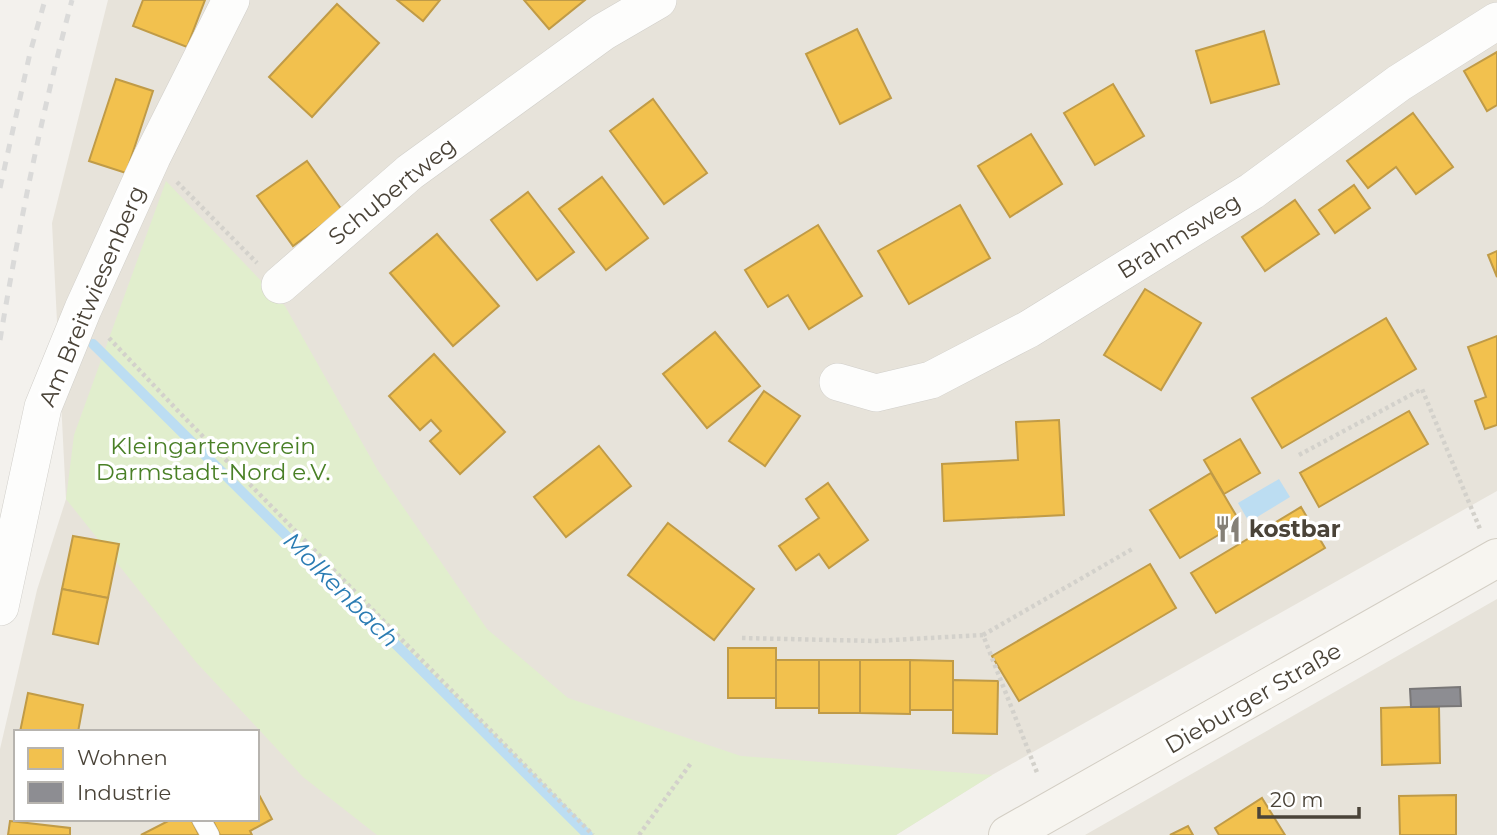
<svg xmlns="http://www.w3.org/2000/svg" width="1497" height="835" font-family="Montserrat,sans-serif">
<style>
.residential{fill:#e7e3da;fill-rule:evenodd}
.green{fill:#e1eecd}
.water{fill:#bcddf2}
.homes{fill:#f2c14e;stroke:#c09b47;stroke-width:2}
.industry{fill:#8d8d92;stroke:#797777;stroke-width:2}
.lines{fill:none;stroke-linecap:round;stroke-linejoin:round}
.stream{stroke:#bcddf2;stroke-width:10}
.lane-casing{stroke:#d1cfca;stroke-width:19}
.street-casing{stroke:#d1cfca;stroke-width:38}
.secondary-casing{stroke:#d3cec4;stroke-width:40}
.path{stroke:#d3d1cb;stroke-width:4.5;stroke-dasharray:3.5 3.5;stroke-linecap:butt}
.lane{stroke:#fdfdfc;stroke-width:18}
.street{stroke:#fdfdfc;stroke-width:37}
.secondary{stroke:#f7f5f0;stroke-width:38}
.rail{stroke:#dadad9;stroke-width:5;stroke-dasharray:9 9;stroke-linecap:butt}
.labels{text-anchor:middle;stroke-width:7;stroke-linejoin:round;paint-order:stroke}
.street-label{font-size:23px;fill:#4a4338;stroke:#fff}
.park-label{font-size:23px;fill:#4a8027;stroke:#fff}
.poi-label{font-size:23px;font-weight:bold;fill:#4a4338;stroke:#fff;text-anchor:start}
.water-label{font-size:24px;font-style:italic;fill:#2a7cb3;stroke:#fff}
</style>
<rect width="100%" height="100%" fill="#f3f1ed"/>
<g class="residential">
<path d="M108 0H1497V491L992 775 896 835H0V749L37 590 66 499 52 223ZM16 732H257V819H16Z"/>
<path d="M1497 599V835H1085L1120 815Z"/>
</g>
<path class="green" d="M166 181 285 306 377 469 487 629 568 698 741 756 992 775 896 835H377L303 777 196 662 66 499 74 435Z"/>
<path class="water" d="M1279 479 1290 497 1249 522 1238 503Z"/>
<g class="homes">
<path d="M143 0H205L187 47 133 26Z"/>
<path d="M397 0H440L423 21Z"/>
<path d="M524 0H585L549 29Z"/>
<path d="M337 4 379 43 312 117 269 77Z"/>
<path d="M857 29 891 98 840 124 806 54Z"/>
<path d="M1264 31 1279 84 1211 103 1196 51Z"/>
<path d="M1497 52V105L1487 111 1464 71Z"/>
<path d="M116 79 153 91 126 173 89 161Z"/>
<path d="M1113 84 1144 136 1095 165 1064 113Z"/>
<path d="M653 99 707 173 664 204 610 131Z"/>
<path d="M1413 113 1453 167 1416 194 1396 167 1368 188 1347 161Z"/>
<path d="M1031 134 1062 184 1010 217 978 166Z"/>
<path d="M307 161 342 210 293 246 257 196Z"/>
<path d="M602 177 648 238 606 270 559 209Z"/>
<path d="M1354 185 1370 208 1335 233 1319 210Z"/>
<path d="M528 192 574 252 537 280 491 220Z"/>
<path d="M1295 200 1319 234 1265 271 1242 237Z"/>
<path d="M960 205 990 258 909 304 878 251Z"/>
<path d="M818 225 862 296 809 329 788 295 768 307 745 270Z"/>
<path d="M437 234 499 306 453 346 390 273Z"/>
<path d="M1497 251V277L1488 255Z"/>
<path d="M1145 289 1201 323 1161 390 1104 355Z"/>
<path d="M1386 318 1416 369 1282 448 1252 398Z"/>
<path d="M715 332 760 386 707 428 663 374Z"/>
<path d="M1497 336V425L1485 429 1475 401 1486 397 1468 347Z"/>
<path d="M434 354 505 432 460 474 430 441 441 431 431 420 420 430 389 396Z"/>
<path d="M764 391 800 416 765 466 729 441Z"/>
<path d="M1409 411 1428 444 1319 507 1300 473Z"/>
<path d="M1059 420 1064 515 944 521 942 464 1018 460 1016 422Z"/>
<path d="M1240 439 1260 473 1224 494 1204 460Z"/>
<path d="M599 446 631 486 566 537 534 497Z"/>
<path d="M1211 473 1240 522 1180 558 1150 510Z"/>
<path d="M828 483 868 540 829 568 819 554 796 570 779 546 819 518 806 499Z"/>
<path d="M1301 507 1325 548 1216 613 1191 573Z"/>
<path d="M668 523 754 589 714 640 628 575Z"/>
<path d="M73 536 119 544 108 598 62 589Z"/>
<path d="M1150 564 1176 608 1019 701 992 656Z"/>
<path d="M62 589 108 598 98 644 53 634Z"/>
<rect x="728" y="648" width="48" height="50"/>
<rect x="776" y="660" width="43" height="48"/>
<rect x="819" y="660" width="41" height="53"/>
<path d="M860 660H910V714L860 713Z"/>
<path d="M910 660 953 661V710H910Z"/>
<path d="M953 680 998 681 997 734 953 733Z"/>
<path d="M28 693 83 705 78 732H20Z"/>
<path d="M1411 707H1439L1440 763 1382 765 1381 708Z"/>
<path d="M257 791 272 819 250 831 252 835H220L212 819H257Z"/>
<path d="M1456 795V835H1400L1399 796Z"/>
<path d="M1262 798 1285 835H1219L1215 828Z"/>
<path d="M172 819H191L199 835H141Z"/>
<path d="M10 821 70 828V835H8Z"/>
<path d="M1188 826 1193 835H1170Z"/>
</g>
<path class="industry" d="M1460 687 1461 706 1411 707 1410 689Z"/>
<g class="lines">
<path class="stream" d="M93 344 588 835"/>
<defs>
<path id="lane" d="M201 819 210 835"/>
<g id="street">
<path d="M280 285 410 172 603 32 658 0"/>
<path d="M838 382 876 393 931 380 1029 329 1252 191 1399 83 1497 21"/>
<path d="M0 607 43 407 83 309 152 157 231 0"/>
</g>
<path id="secondary" d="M1008 835 1497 558"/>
</defs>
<use href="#lane" class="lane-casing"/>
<use href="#street" class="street-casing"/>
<use href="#secondary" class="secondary-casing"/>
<g class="path">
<path d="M177 182 257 263"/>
<path d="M109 338 179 412 593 835"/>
<path d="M1299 455 1422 389 1480 529"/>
<path d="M983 635 1134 548"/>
<path d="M742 638 875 641 983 635 1038 775"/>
<path d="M639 835 691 763"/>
</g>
<use href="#lane" class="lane"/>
<use href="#street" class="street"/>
<use href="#secondary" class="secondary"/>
<g class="rail">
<path d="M0 188 30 53 45 0"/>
<path d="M0 340C19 226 42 112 72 0"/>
</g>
</g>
<defs>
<symbol id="restaurant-bare" viewBox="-9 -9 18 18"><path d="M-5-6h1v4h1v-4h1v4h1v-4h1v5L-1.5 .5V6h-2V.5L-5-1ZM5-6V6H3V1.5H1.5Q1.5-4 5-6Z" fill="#858077" stroke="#fff" stroke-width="2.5" paint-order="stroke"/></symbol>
</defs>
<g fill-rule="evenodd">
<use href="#restaurant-bare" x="1209" y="510" width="38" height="38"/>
</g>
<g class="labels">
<g class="street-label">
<text transform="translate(392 191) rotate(-39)" y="8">Schubertweg</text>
<text transform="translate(1179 236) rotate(-32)" y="8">Brahmsweg</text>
<text transform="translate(92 296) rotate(-67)" y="8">Am Breitwiesenberg</text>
<text transform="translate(1253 698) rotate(-30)" y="8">Dieburger Straße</text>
</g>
<g class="park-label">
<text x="213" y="454">Kleingartenverein<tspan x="213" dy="26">Darmstadt-Nord e.V.</tspan></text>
</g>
<g class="poi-label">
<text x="1249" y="537">kostbar</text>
</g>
<g class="water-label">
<text transform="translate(341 590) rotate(45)" y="8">Molkenbach</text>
</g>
</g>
<rect x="14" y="730" width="245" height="91" fill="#ffffff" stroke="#b7b4af" stroke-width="2"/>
<rect x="28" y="748" width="35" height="21" fill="#f2c14e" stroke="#b7b4af" stroke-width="2"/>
<text x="77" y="765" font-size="21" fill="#4a4338">Wohnen</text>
<rect x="28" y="782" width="35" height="21" fill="#8d8d92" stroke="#b7b4af" stroke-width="2"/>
<text x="77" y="800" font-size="21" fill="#4a4338">Industrie</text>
<path d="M1259 807v10h100v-10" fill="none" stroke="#4a4338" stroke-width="3.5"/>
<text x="1270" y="807" font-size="21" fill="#4a4338" stroke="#ffffff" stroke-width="5" paint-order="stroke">20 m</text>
</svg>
